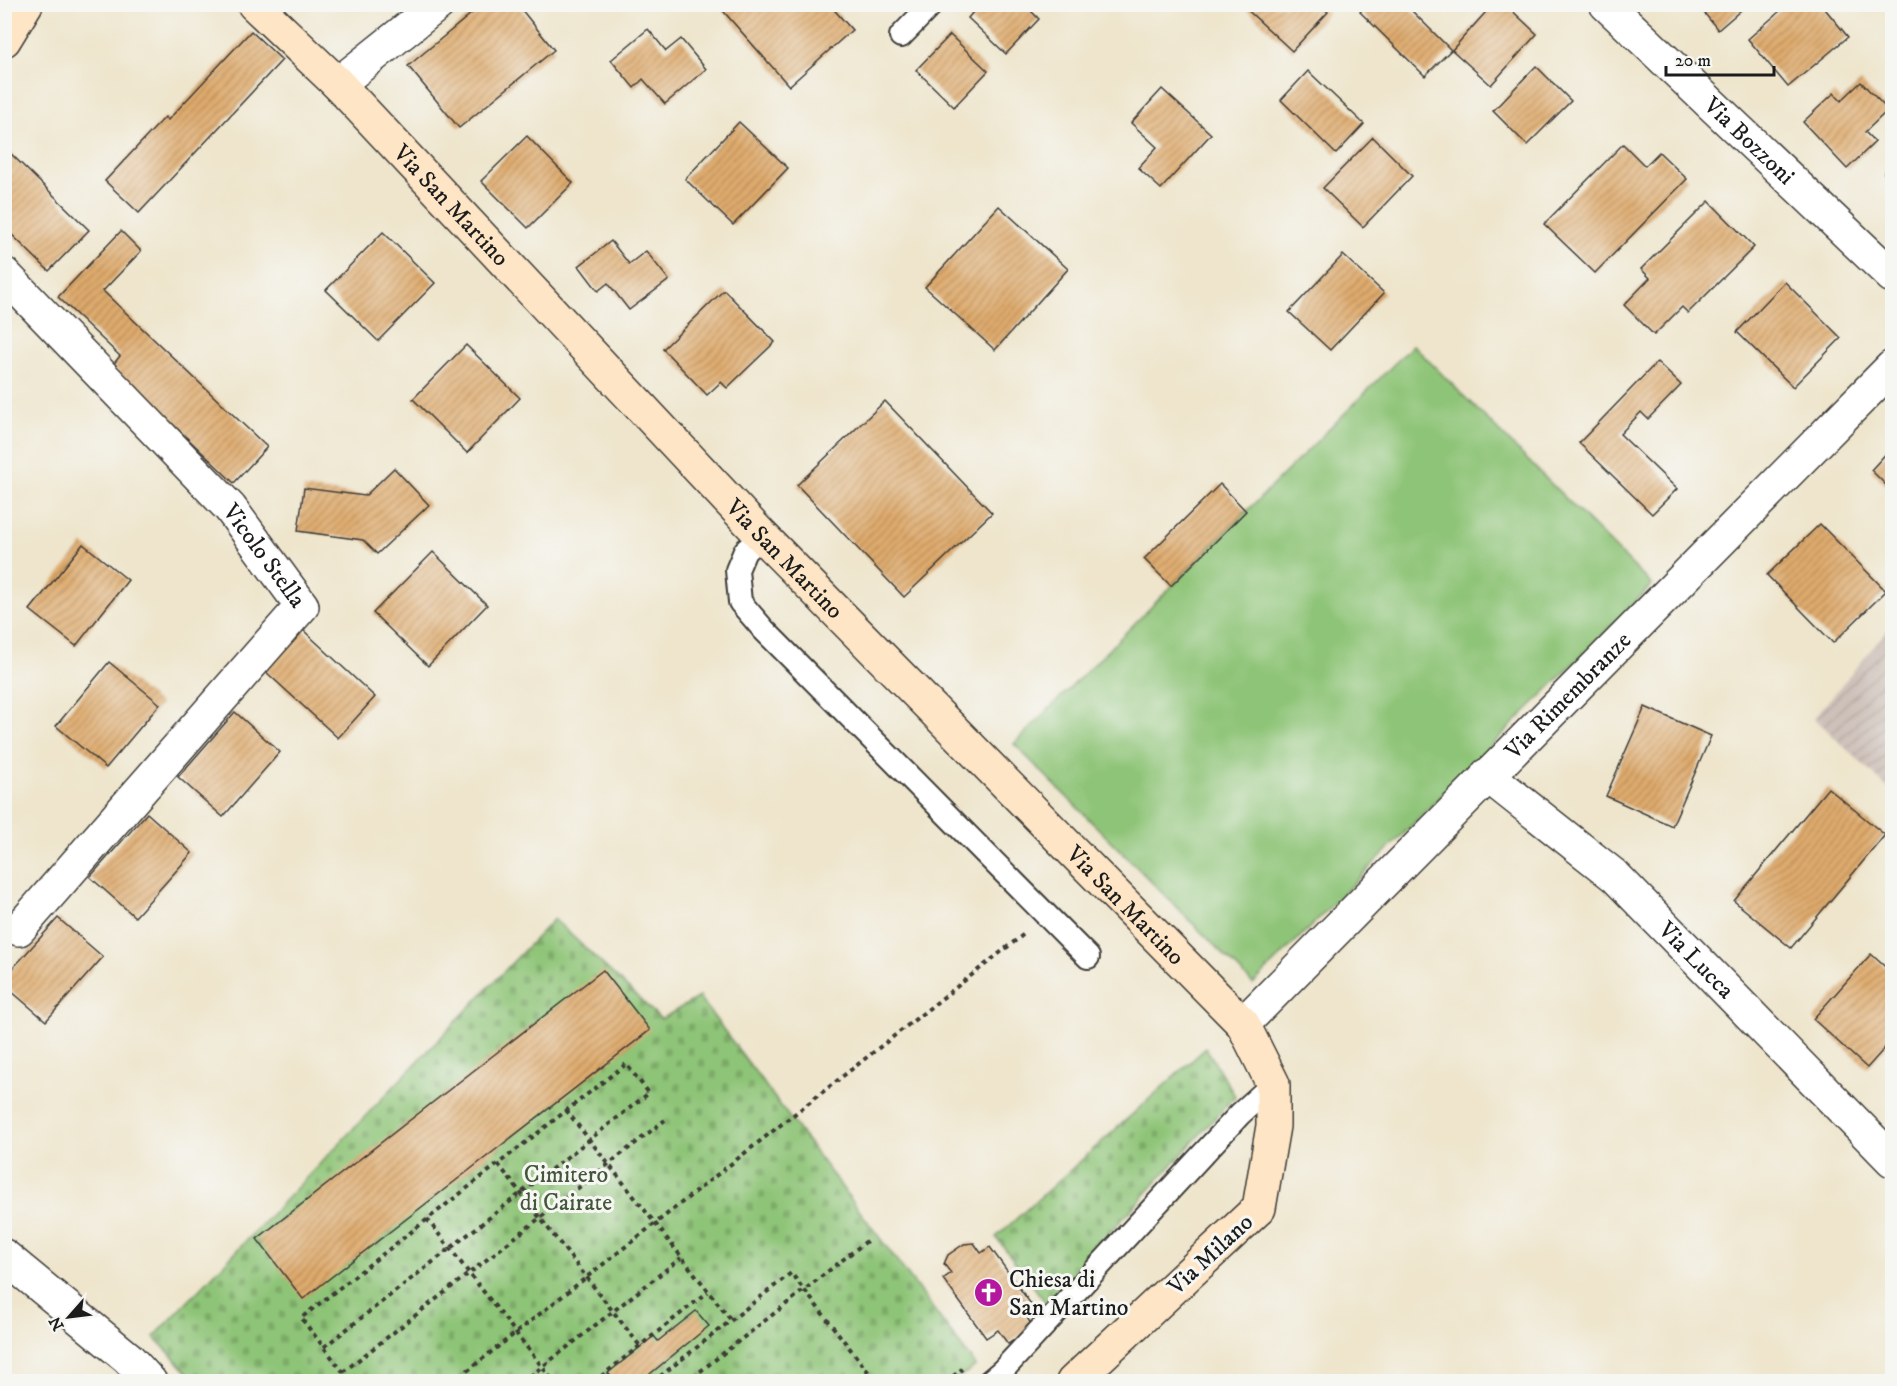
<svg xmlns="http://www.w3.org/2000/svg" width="1897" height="1386" font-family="'IM FELL DW Pica',serif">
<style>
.industrial{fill:url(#industrial-furrows)}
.grass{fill:#8ec477;stroke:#55704a;stroke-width:1.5}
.cemetery{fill:url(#cemetery-stones);stroke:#55704a;stroke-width:1.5}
.building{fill:url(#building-hatch)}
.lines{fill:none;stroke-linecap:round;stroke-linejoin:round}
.lane-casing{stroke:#3c3a36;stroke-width:26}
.street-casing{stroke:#3c3a36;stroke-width:36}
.secondary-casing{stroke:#3c3a36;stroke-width:36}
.path{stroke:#3c3a36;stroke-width:4;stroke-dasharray:4.5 4.5;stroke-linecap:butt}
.lane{stroke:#fff;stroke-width:22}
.street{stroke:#fff;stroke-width:33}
.secondary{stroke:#fde5c5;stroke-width:33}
.labels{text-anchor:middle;stroke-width:6;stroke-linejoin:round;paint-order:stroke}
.street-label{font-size:24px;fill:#1c1c1c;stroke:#f6f6f2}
.park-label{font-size:24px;fill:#44573c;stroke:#f6f6f2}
.poi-label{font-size:24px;fill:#1c1c1c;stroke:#f6f6f2;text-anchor:start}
</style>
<defs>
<pattern id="industrial-furrows" width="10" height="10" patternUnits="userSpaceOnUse" patternTransform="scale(1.5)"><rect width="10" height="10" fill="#cec1ba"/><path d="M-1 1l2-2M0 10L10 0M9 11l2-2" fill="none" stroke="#b0a59f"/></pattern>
<pattern id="cemetery-stones" width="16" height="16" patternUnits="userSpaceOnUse" patternTransform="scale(1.5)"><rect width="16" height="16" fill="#8ec477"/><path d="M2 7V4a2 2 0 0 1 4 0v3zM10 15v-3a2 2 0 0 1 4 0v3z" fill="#7aa866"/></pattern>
<pattern id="building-hatch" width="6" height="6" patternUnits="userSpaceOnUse" patternTransform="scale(1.5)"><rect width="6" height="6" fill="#dfab6d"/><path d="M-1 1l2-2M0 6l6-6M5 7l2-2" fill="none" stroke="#b48a59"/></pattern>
</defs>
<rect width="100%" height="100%" fill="#f6f6f2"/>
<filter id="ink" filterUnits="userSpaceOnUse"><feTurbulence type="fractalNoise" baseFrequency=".0167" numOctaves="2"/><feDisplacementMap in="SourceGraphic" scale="12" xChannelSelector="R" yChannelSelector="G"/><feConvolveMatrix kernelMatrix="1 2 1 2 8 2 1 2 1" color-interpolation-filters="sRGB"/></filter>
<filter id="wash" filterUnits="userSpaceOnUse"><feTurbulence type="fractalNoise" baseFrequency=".008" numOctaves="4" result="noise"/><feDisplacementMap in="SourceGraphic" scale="24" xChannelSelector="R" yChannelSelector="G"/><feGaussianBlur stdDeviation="1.35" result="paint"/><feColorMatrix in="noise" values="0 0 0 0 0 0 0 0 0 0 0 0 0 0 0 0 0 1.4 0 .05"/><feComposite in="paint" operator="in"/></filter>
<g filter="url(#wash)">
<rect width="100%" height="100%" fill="#eee5cc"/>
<path class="industrial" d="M1892 625V792L1814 718Z"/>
<path class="grass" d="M1413 345 1652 585 1253 984 1014 744Z"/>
<g class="cemetery">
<path d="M554 919 661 1019 699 997 976 1366 952 1382H197L154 1337Z"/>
<path d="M1206 1048 1235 1096 1046 1303 996 1237Z"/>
</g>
<g id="blocks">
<g class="building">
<path d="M483 4H517L554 50 459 128 408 66Z"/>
<path d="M717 4H829L852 30 789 86Z"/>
<path d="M980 4H1024L1039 19 1006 54 968 18Z"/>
<path d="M1367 4H1405L1451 50 1425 76 1360 12Z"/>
<path d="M1493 4H1505L1537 34 1491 85 1452 50Z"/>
<path d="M1697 4H1748L1718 30Z"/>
<path d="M1788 4H1821L1848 37 1788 87 1748 39Z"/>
<path d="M1242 5H1320L1328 12 1292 51Z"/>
<path d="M648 29 666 51 681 39 706 69 665 104 643 79 634 88 611 60Z"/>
<path d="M251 31 282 60 139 213 105 181 165 117 168 120Z"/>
<path d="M950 35 988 71 954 107 916 70Z"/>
<path d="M1536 66 1571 101 1527 145 1493 111Z"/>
<path d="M1308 71 1364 124 1336 154 1281 100Z"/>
<path d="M1861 82 1888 110 1865 132 1875 142 1847 169 1803 122 1834 93 1841 101Z"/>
<path d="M1162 89 1211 134 1161 189 1138 168 1157 147 1131 123Z"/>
<path d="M739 122 788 168 733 225 685 179Z"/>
<path d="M527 136 573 183 528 228 481 181Z"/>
<path d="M1373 137 1412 176 1363 227 1323 188Z"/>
<path d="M1623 144 1645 166 1659 152 1687 179 1595 273 1544 224Z"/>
<path d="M5 148 89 230 49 271 5 228Z"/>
<path d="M1892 165V182L1884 173Z"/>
<path d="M1709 201 1754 247 1688 313 1682 307 1654 335 1624 305 1650 278 1641 269Z"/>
<path d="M999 206 1068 269 995 350 925 287Z"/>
<path d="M121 231 141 251 103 291 267 447 234 483 112 366 120 356 58 297Z"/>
<path d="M383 232 435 283 378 341 326 290Z"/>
<path d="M611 241 629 264 646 251 669 280 629 310 608 283 598 291 579 266Z"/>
<path d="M1343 255 1384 293 1330 350 1289 312Z"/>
<path d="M1785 282 1841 338 1793 387 1737 332Z"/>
<path d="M724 290 775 342 727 388 721 382 707 395 663 349Z"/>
<path d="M466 345 520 398 467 453 413 399Z"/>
<path d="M1657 362 1681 385 1648 419 1641 412 1620 434 1677 489 1652 514 1579 443Z"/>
<path d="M885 401 992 513 904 597 797 485Z"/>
<path d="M1892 447V491L1871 470Z"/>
<path d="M394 468 429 505 377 554 363 540 298 531 304 488 365 496Z"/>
<path d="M1220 484 1246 511 1171 586 1144 559Z"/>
<path d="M1820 524 1886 591 1833 643 1767 575Z"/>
<path d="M83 544 128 580 76 646 30 610Z"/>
<path d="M433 552 487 605 428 666 373 613Z"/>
<path d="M303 630 375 697 338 738 265 671Z"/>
<path d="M109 662 160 704 106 768 56 726Z"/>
<path d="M1645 707 1711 736 1672 826 1606 796Z"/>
<path d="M235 712 280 752 223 817 178 777Z"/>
<path d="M1828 788 1885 835 1791 948 1734 901Z"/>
<path d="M147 813 192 853 135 917 90 877Z"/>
<path d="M58 918 103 957 46 1021 4 985V978Z"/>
<path d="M1871 954 1892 973V1040L1867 1068 1813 1019Z"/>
<path d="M603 970 650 1030 303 1299 257 1239Z"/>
<path d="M974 1243 981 1253 990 1247 1033 1307 1024 1313 1033 1327 1008 1344 998 1330 986 1338 943 1279 951 1273 944 1264 948 1255 964 1244Z"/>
<path d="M696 1311 709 1326 640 1382H607L612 1378 608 1373 654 1336 658 1341Z"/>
</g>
</g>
</g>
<g filter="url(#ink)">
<use href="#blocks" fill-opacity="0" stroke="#3c3a36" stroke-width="1.5"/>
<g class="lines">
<defs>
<g id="lane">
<path d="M901 36 932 4"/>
<path d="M762 536 745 551 737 570 740 602 764 630 1088 957"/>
<path d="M989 1382 1002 1371 1240 1114 1273 1084"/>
</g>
<g id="street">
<path id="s1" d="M1606 4 1892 276"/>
<path d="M338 84 438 4"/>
<path id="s2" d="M4 274 230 508 302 606 19 929"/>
<path id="s3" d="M1487 775 1616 877 1892 1160"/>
<path id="s4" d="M1243 1024 1892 367"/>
<path d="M4 1256 128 1358 150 1382"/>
</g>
<g id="secondary">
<path id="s5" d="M254 4 338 84 762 536 1243 1024 1273 1084V1126L1259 1208 1073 1382"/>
<path d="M4 40 26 4"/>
</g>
</defs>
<use href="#lane" class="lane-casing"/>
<use href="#street" class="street-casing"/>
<use href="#secondary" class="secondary-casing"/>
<g class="path">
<path d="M566 1110 731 1320"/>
<path d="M498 1164 640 1346"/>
<path d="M427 1219 554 1382"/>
<path d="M324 1347 649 1093 626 1064 301 1318 351 1382"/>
<path d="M343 1372 665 1120"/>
<path d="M693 1377 868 1240"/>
<path d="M453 1382 1024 934"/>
<path d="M523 1382 681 1258"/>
<path d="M594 1382 708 1292"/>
<path d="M653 1382 791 1273 876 1382"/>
<path d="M946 1382 962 1369"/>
</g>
<use href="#lane" class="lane"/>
<use href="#street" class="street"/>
<use href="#secondary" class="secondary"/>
</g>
</g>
<defs>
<symbol id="church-disc" viewBox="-11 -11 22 22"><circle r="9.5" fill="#b5179e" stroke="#f6f6f2"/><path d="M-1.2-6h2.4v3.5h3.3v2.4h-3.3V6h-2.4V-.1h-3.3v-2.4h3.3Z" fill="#fff"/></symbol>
</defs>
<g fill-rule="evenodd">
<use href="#church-disc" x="972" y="1276" width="33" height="33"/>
</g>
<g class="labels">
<g class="street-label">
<text dy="8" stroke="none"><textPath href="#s1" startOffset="198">Via Bozzoni</textPath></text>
<text dy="8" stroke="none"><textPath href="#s5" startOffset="282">Via San Martino</textPath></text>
<text dy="8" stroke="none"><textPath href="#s2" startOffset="384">Vicolo Stella</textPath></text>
<text dy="8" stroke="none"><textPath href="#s5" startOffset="768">Via San Martino</textPath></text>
<text dy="8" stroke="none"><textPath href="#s4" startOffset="462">Via Rimembranze</textPath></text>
<text dy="8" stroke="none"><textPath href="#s5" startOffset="1254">Via San Martino</textPath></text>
<text dy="8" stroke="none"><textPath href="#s3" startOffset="280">Via Lucca</textPath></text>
<text transform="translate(1210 1254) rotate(-43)" y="8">Via Milano</text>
</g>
<g class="park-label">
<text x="566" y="1182">Cimitero<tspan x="566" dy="28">di Cairate</tspan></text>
</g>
<g class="poi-label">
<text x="1009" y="1287">Chiesa di<tspan x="1009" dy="28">San Martino</tspan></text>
</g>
</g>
<rect width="1897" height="1386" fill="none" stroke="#f6f6f2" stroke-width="24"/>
<g transform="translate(69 1317) rotate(242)" stroke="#f6f6f2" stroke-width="4.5" paint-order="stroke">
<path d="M0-4.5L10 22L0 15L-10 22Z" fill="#1c1c1c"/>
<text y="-9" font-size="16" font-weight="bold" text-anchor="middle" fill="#1c1c1c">N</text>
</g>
<path d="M1666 66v9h108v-9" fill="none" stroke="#1c1c1c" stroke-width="3"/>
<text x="1675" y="66" font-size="18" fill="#1c1c1c" stroke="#f6f6f2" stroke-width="4.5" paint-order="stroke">20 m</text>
</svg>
